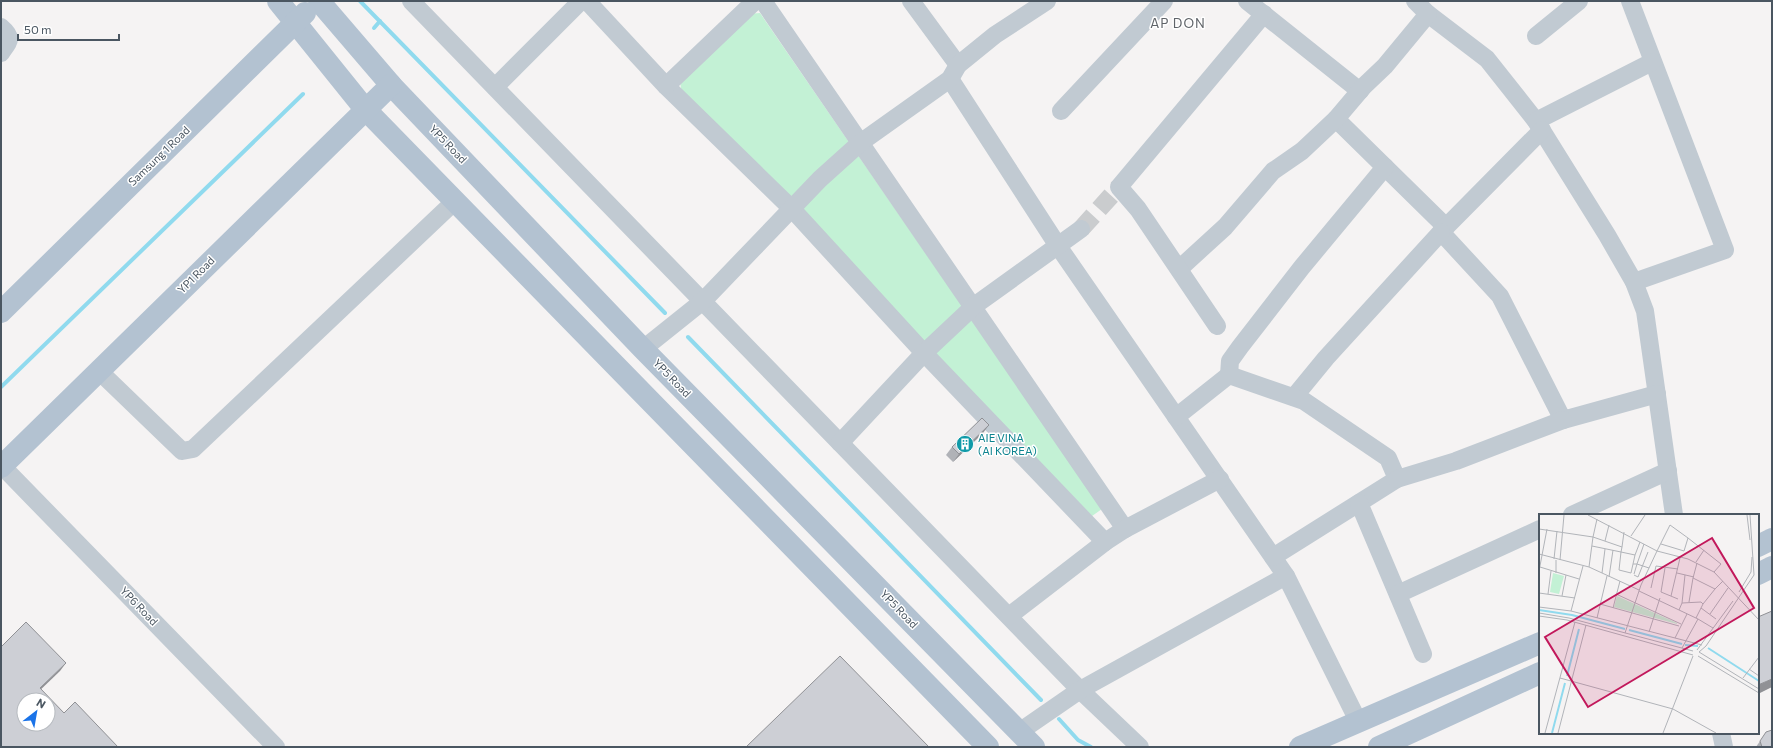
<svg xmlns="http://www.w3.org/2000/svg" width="1773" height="748" font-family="Commissioner,sans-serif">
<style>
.green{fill:#c3f1d5}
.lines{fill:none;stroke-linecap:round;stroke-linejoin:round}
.stream{stroke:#90daee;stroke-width:4}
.minor-tunnel{stroke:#caccce;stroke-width:18;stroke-dasharray:18 9;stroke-linecap:butt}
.minor{stroke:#c1cad2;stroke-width:18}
.major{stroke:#b3c2d1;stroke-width:22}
.wall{fill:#b0b2b7}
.shaded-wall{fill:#909195}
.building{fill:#cdcfd5;stroke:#909195;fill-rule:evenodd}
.labels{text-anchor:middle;stroke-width:3;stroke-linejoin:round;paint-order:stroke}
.street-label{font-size:11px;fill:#4a5661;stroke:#fff}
.culture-label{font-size:11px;fill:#0d838f;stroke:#fff;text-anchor:start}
.quarter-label{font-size:13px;letter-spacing:1px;fill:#5f6368;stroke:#fff}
.inset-river{fill:none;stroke:#90daee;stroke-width:2}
.inset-road{fill:none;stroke:#b1b4b9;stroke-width:1}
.view{fill:#c2185b;fill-opacity:0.15;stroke:#c2185b;stroke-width:2}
.inset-edge{fill:none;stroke:#4a5661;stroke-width:2}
</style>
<rect width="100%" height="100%" fill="#f5f3f3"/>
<path class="green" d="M760 13 1102 509 1092 516 682 94 680 82 748 14Z"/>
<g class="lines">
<g class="stream">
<path d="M360 1 665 313"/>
<path d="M374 28 380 21"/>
<path d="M688 337 1041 700"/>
<path d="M1 387 303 94"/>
<path d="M1059 719 1078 740 1091 747"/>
</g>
<path class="minor-tunnel" d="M1081 229 1119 187"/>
<g class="minor">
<path d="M411 1 1080 690 1140 747"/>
<path d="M587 1 666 86 792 209 924 353 1105 542"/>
<path d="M763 1 1125 529"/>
<path d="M911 1 958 65"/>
<path d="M1247 1 1360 91"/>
<path d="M1415 1 1428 14 1487 59 1536 121 1607 235 1634 282 1645 311 1674 515"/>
<path d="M1630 1 1725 250 1634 282"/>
<path d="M1 27C14 38 9 41 1 53"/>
<path d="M1536 36 1579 1"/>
<path d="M950 79 1058 246 1286 576 1080 690 1019 732"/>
<path d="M666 86 755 1"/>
<path d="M495 87 581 1"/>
<path d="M1061 111 1164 1"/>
<path d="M1336 119 1446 227"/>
<path d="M1536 121 1652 62"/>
<path d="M1542 130 1441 232 1500 296 1563 420 1657 394"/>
<path d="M1179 269 1225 227 1273 171 1302 151 1336 119 1364 86 1385 66 1428 14"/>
<path d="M1217 326 1138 209 1119 187 1264 14"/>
<path d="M643 349 703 301 820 179 860 143 950 79 958 65 995 35 1047 1"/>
<path d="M99 371 182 451 193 449 455 201"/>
<path d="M1229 375 1230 361 1240 347 1302 267 1385 167"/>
<path d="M1294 397 1326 358 1441 232"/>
<path d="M1176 417 1229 375 1304 401 1388 458 1397 479 1273 557"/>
<path d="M840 443 924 353 974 306 1081 229"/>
<path d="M1 465 276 747"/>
<path d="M1397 479 1456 461 1563 420"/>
<path d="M1359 503 1423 654"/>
<path d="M1572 515 1668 471"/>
<path d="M1286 576 1358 721"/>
<path d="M1398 594 1540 529"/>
<path d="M1009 616 1105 542 1125 529 1220 479"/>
<path d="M1721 733 1724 747"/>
</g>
<g class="major">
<path d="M278 1 365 109 988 747"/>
<path d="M319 1 391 85 643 349 1034 747"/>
<path d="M1 312 305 13"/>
<path d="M1 467 391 85"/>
<path d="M1758 546 1772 539"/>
<path d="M1758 574 1772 567"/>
<path d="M1300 747 1540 643"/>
<path d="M1379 747 1540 673"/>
</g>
</g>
<g class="wall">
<path d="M983 433 953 462 946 455 952 447Z"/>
<path d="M1760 741 1772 747H1756Z"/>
</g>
<g class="shaded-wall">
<path d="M989 425 983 433 953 462 959 454Z"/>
<path d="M66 663 60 671 34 696 40 688Z"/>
<path d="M1772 679V687L1758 694V685Z"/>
</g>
<g class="building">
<path d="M982 418 989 425 959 454 952 447Z"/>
<path d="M1772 611V679L1758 685V617Z"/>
<path d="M26 622 66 663 40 688 64 713 75 702 118 747H2L1 746V647ZM24 700H48V724H24Z"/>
<path d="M840 656 929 747H746Z"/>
<path d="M1772 730V747H1762L1760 741 1766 732Z"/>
</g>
<defs>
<symbol id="building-disc" viewBox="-11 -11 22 22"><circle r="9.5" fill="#0f9aa8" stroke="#fff"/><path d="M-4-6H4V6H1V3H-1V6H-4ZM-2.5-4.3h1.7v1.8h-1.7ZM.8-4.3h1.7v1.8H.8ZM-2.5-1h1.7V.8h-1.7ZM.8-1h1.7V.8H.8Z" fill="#fff"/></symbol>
</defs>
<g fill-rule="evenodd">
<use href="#building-disc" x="955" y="434" width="20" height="20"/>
</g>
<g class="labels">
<g class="street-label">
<text transform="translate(448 144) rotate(46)" y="4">YP5 Road</text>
<text transform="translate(159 156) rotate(-44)" y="4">Samsung 1 Road</text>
<text transform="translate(196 275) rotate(-45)" y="4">YP1 Road</text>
<text transform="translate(672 378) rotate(46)" y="4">YP5 Road</text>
<text transform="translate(139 606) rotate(46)" y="4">YP6 Road</text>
<text transform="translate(899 609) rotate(46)" y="4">YP5 Road</text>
</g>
<g class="culture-label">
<text x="978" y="442">AIE VINA<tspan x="978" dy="13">(AI KOREA)</tspan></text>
</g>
<g class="quarter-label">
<text x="1178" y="28">AP DON</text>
</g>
</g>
<g transform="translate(1539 514)">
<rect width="220" height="220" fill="#f5f3f3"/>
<path d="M14 59 25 62 20 80 11 78ZM78 82 138 109V110L75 93Z" fill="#c3f1d5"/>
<path class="inset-river" d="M0 96 33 101 86 115M90 116 143 130M146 131 159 132M169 134 220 167M28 162 40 115M13 219 26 169"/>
<path class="inset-road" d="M49 1 118 37 149 45 175 58 220 106M208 1 211 26M0 15 54 23 58 5M92 22 106 1M149 24 182 50 175 58M66 27 70 11M105 30 98 50 110 54M53 32 82 38 83 33M0 40 50 53 54 23 83 33 85 18M96 41 92 59 80 56 82 38 96 41 101 28M15 45 18 17M17 46V59M21 46 25 1M157 48 165 36M158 49 154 64 176 75 184 67M94 50H98L95 60M1 53 40 65M50 53 100 76M126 54 122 78 139 85M0 57 8 15M63 59 66 35M138 59 155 63M95 61 99 63 109 38M70 63 74 36M112 74 117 52 139 55M100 77 159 105 143 134M200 78 212 58 213 43M0 79 36 84M9 80 12 57M77 80 142 110M23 82 27 61M132 82 141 44M150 88 154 64M143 89 146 61M61 90 140 112M164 90 176 75M0 93 32 97 163 131M74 94 81 67M162 94 177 105M140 96 143 89 162 88 164 90 157 104M32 97 44 52M0 99 30 104 154 137M171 100 189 74M0 102 28 106 154 141M58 104 68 62M159 105 174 114M110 118 121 84M86 119 102 71 118 37 131 11 149 24 145 37 122 30M136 124 148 100M158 136 194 87M160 138 167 132 215 61 211 1M160 138 220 175M159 142 220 179M210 155 220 162M21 164 134 195 177 219M204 164 220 143M6 219 36 108M19 219 47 111M124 219 154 142"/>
<path class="view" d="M173 24 215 94 49 193 6 123Z"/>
<rect width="220" height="220" class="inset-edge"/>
</g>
<rect width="1773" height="748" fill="none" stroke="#4a5661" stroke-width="4"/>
<g transform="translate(36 712) rotate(31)"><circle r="19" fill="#ffffff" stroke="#b7bbc0"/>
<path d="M0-3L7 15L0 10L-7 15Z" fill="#1a73e8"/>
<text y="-6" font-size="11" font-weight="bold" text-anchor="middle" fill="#4a5661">N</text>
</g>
<path d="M18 34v6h101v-6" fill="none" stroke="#4a5661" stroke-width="2"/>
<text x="24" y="34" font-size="12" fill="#4a5661" stroke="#ffffff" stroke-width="3" paint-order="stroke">50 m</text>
</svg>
